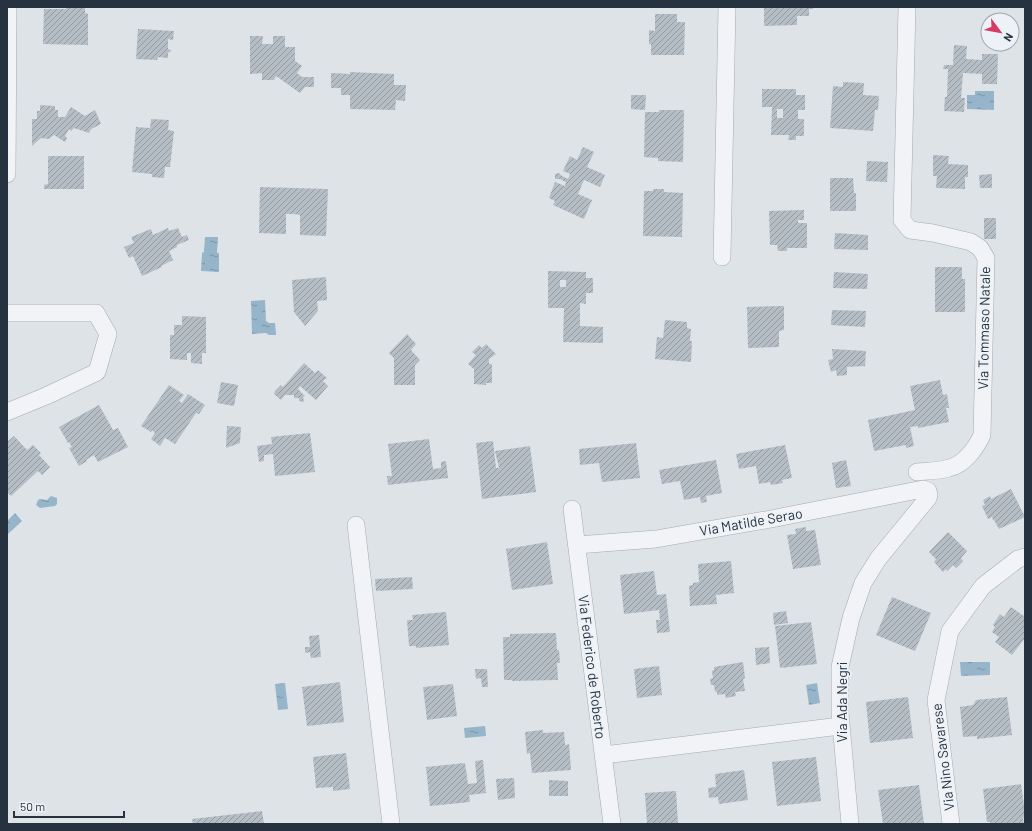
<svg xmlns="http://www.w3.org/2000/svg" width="1032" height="831" font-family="Barlow,sans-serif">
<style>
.water{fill:url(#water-ripples)}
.building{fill:url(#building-hatch);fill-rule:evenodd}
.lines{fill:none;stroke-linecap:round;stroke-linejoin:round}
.minor-casing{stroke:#a3aab2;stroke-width:18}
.minor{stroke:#f1f3f6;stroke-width:17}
.labels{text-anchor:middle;stroke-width:3.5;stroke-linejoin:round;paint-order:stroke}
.street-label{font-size:14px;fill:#263240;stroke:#edf2f6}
</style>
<defs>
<pattern id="water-ripples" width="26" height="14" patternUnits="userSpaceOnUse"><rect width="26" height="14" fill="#96b5ca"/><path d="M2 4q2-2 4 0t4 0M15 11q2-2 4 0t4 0" fill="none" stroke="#7a94a5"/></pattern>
<pattern id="building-hatch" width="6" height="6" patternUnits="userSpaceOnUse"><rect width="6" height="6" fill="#b5bdc5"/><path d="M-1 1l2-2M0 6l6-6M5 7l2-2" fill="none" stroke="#939aa1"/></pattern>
</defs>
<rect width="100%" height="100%" fill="#dee3e8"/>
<g class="water">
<path d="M975 91H994V110L967 109V95H975Z"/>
<path d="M205 237H218L217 253H219V272L201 271 202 253 204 252Z"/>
<path d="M265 300 266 321 269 323H275L276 335H269L266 333 252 334 251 301Z"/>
<path d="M51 496 57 498V504L55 506 40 508 36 505 38 500 40 499 47 500Z"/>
<path d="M15 513 22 521 7 535V521Z"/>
<path d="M960 662H990V675L961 676Z"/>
<path d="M285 683 288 709 278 710 275 684Z"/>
<path d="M817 683 820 703 809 705 806 685Z"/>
<path d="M485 726 486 736 465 738 464 728Z"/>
</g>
<g class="building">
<path d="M66 7H85V13L88 14V45L43 44 44 9H66Z"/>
<path d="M764 7H813V9H809V16H797V25L764 26Z"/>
<path d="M655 14H677V22H685L684 55H651V44H649V30L655 31Z"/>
<path d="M138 29 174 31 173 40 168 39V49L171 50V51L168 53V58L158 57 157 60 136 59Z"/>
<path d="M250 36H263L262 44H273V36H285V47H295V61L302 66 297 73 302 77H314V87H305L300 93 276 76 274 80H262V73L250 74Z"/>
<path d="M954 45 967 46 966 59 982 60V54H998L997 84H982V74L963 73 961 98H965L964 112 944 111 945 97H947L948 69H943L944 65H953Z"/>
<path d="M350 72 394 74V85H406L405 101 396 100 395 110 350 109V95H341V88H331V73L350 74Z"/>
<path d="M843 82 864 83 863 95 879 96 878 110H875L873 131 830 128 833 86 843 87Z"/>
<path d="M762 89H796V95H805V110H798V119H804V136H796V140H788L789 135H771L772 107H762ZM777 109H783V118H777Z"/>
<path d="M631 95H646L645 110 631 109Z"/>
<path d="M40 105 55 106V110H58V117H65L71 107 85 116 95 110 101 124 91 129 89 133 74 128 71 131 69 129 65 136 67 138 65 142 54 135 49 139 41 138 32 146V119H37V111H40Z"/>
<path d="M659 110H684L683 162 658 161V158L644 157 645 112H659Z"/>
<path d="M151 119 169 120 168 130 174 131 170 167H165L164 178 152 177V174L132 172 136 127 150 128Z"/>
<path d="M583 147 594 152 587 167 605 175 600 187 584 180 578 194 592 200 584 219 553 205 555 201 549 198 555 182 565 186 566 182 560 179H555V174L559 173 562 176 568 179 570 174 563 171 570 156 577 160Z"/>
<path d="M933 155 949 156 948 164 968 165V177H965V189L936 188 937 176H933Z"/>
<path d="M48 156H84V189H44V185L48 184Z"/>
<path d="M867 161 888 162 887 182 866 181Z"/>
<path d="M992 174V188H980L979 175Z"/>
<path d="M830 178H853L854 193H856V211H830Z"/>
<path d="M260 187 328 189 326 236 300 235V215L294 214H286V234L259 233Z"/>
<path d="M653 189H664V192L683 193 682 237 643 236 644 191H653Z"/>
<path d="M804 210V220H798V223H807V248H787V251H778L777 245H770L769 211Z"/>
<rect x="984" y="218" width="12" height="21"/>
<path d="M168 228 169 231 178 228 182 237 187 235 189 240 177 245V247L169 251 173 260 161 266 162 267 142 276 133 256 129 258 124 247 134 243 131 237 151 229 153 235Z"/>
<path d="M835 233 868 235V250L834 249Z"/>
<path d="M935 267H962V279H965V312H935Z"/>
<path d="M548 271 586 272V278H593V293H586V304L580 303V326L603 327V343L563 342 564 308H548ZM560 280H566V287H560Z"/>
<path d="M834 272 868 274 867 289 833 288Z"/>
<path d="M326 277 327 300 317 301 318 311 305 326 294 312 292 280Z"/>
<path d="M784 306V330L779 331V347L748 348 747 307Z"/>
<path d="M832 310 866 311 865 327 831 325Z"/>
<path d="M182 316 206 317V353H202V364L191 363V353H187V360L170 359V335H174V325H182Z"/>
<path d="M665 320 687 322V328L691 329 690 341H692L691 362 655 359 657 337 663 338Z"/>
<path d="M407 334 416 344 411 350 420 360 415 365V385H394V358L389 353Z"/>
<path d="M486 344 496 354 489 359V364H492V383H486V385L474 384V369L468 364 476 355 472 352 479 345 482 348Z"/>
<path d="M832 349 866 351 865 366 847 367V375L837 376 836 370 831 372 828 360 833 359Z"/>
<path d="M304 363 315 373 318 370 327 378 323 381 328 386 316 400 300 386 298 389 305 396 303 397 304 402 299 401V398H294V395H285L281 400 274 394 275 391 281 385 283 387Z"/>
<path d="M940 380 943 395 947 394 949 408H946L949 422 918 428V426L910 427 914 446 906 448V445L874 451 868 420 915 410 910 386Z"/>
<path d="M221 382 238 385 234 406 217 403Z"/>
<path d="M169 385 184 395 179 401 182 403 188 394 205 405 199 414 196 413 175 444 165 438 160 446 151 439 155 433 152 430 151 432 141 426Z"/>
<path d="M99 405 113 430 118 428 128 447 98 462 94 455 86 460 87 461 79 466 69 448 72 447 69 442 68 443 59 427Z"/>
<path d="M227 426 241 427 240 443 226 448Z"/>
<path d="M310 433 315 472 275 476 273 454 264 455V461L259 462 257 446 272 444 271 437Z"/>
<path d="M14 436 27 450 33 445 41 453 39 455 50 467 42 475 38 471 11 496 7 492V442Z"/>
<path d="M429 439 433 469 441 468V462L446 461 448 478 388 485 387 476H392L388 444Z"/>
<path d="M493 441 496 468H499L495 451 530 446 536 492 482 499 476 443Z"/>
<path d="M636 443 640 478 602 482 599 463 580 465 579 449Z"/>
<path d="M785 445 792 478 782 480 783 483 771 485 770 482 759 484 756 466 739 469 736 454Z"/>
<path d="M716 460 722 493 706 496 707 502 701 503 700 497 684 500 680 481 662 484 659 470Z"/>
<path d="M846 460 851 486 836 488 832 463Z"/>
<path d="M1011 489 1025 517 999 529 994 520H993L992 517 988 519 982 506 985 505 983 500 990 496 991 499Z"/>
<path d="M806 527V531L815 530 821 565 793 569 787 535 796 534 795 529Z"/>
<path d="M948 532 967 551 961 558 963 561 956 568 953 565 947 571 946 569 943 572 934 562 936 559 929 552Z"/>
<path d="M547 542 553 584 512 590 506 549Z"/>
<path d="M731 561 734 593 716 595 717 604 690 606 689 586 693 585V583L699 582 698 564Z"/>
<path d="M654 571 657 595 666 594 670 632 657 633 656 620H660L659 610 624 614 620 575Z"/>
<path d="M412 577 413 589 376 591 375 579Z"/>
<path d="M892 597 931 613 915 651 876 635Z"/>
<path d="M1011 607 1025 617V638L1012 655 995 642 999 637 992 632 995 627 993 625 1000 614 1004 617Z"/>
<path d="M786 611 788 623 774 625 773 613Z"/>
<path d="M446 612 449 645 416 648V646H409L407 620H413L412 615Z"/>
<path d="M811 622 817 664 780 668 775 626Z"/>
<path d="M556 633 557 650H559L560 663H557L558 680 512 681V680H504L503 637H510V634Z"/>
<path d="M319 635 321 657 311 658 310 652 305 653V647H310L309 636Z"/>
<path d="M769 647 770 663 756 665 755 648Z"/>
<path d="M743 662 745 678 743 679 745 691 735 692 736 696 726 698 725 694 717 695V691L715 692 714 685H711L710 679 713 678 712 671 714 670V667Z"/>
<path d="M659 666 662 695 637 698 634 669Z"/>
<path d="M475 669H487L488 687H482L481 678 476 679Z"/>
<path d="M340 682 344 722 307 726 302 687Z"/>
<path d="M453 684 457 716 427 720 423 687Z"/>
<path d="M908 697 913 738 870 743 866 702Z"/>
<path d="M1007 697 1012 735 977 739V736L963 737 960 707 973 705 976 700Z"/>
<path d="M543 730V733L564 732 565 745 569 744 571 770 532 773 530 753 527 754 525 732Z"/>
<path d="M346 753 350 789 333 791V787L316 788 313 757Z"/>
<path d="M816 757 821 801 777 806 772 762Z"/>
<path d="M483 760 486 793 469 795 470 802 430 806 426 767 465 763 468 784 477 783 475 761Z"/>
<path d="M744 770 748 800 719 804 718 797 709 798 708 788 716 787 715 774Z"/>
<path d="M514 778 515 798 498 800 496 779Z"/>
<path d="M549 780 568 781V796H549Z"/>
<path d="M1021 784 1025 812V817L1023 818 1024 824H990V822H987L983 789Z"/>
<path d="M919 785 924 824H883L878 790Z"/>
<path d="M676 791 678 824H647L645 793Z"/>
<path d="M262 811 264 824H193L192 819Z"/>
</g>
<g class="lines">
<defs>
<g id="minor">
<path d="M907 7 902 220 910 230 933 233 971 242 980 248 986 258 982 435C976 448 964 465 949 468 939 471 928 471 917 472"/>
<path d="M7 174 8 7"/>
<path d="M722 257 727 7"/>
<path d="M7 313H96L108 334 97 372 46 396 7 412"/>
<path d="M572 509 612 824"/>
<path d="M356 525 391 824"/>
<path d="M577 545 656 539 771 519 923 489 928 491 929 495 928 498 878 559 863 583 851 618 840 667V713L850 824"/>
<path d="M604 755 840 726"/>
<path d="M951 824 936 700 950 631 983 586 1018 559 1025 557"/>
</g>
</defs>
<use href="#minor" class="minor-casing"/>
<use href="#minor" class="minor"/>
</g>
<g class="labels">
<g class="street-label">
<text transform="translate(984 328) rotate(-89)" y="5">Via Tommaso Natale</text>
<text transform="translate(751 522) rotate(-10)" y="5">Via Matilde Serao</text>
<text transform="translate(592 667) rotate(83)" y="5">Via Federico de Roberto</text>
<text transform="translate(842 702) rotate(-90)" y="5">Via Ada Negri</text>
<text transform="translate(943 757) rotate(-97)" y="5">Via Nino Savarese</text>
</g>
</g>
<rect width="1032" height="831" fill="none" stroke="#263240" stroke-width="16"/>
<g transform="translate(1000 32) rotate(122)"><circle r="19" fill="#edf2f6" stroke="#9da5ad"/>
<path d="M0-3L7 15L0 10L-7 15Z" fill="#d53b63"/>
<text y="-6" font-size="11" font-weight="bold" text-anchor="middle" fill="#263240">N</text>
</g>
<path d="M14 811v6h110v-6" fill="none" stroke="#263240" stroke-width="2"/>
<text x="20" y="811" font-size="12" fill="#263240" stroke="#edf2f6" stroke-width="3" paint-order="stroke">50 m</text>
</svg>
